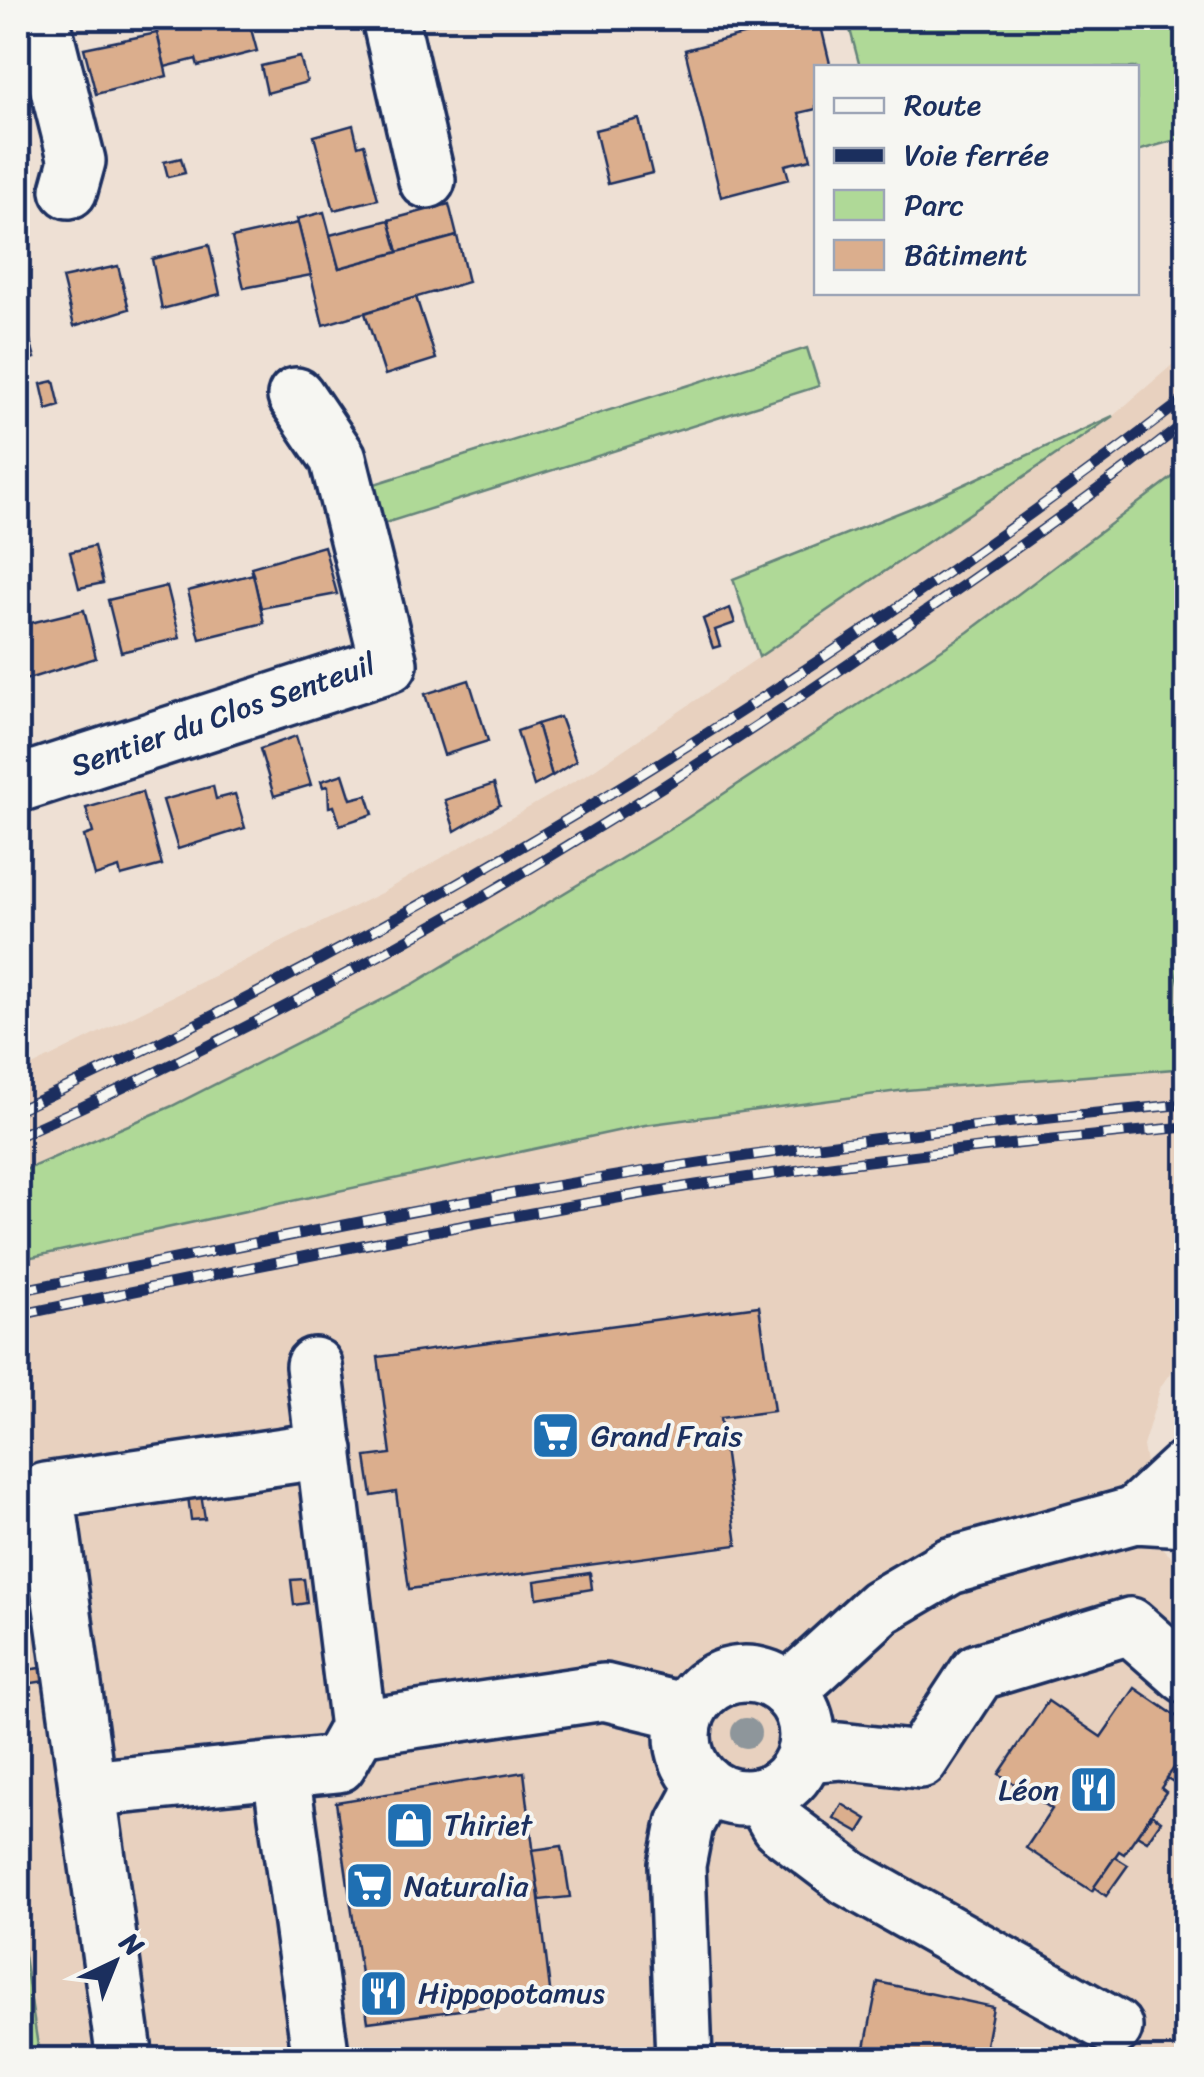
<svg xmlns="http://www.w3.org/2000/svg" width="1204" height="2077" font-family="Sriracha,sans-serif">
<style>
.built{fill:#e8d1bf}
.green{fill:#afd997;stroke:#65847a;stroke-width:2.5}
.building{fill:#dbae8d;stroke:#1b2f5e;stroke-width:2.5}
.lines{fill:none;stroke-linecap:round;stroke-linejoin:round}
.minor-casing{stroke:#1b2f5e;stroke-width:62}
.minor{stroke:#f6f6f2;stroke-width:55}
.rail-casing{stroke:#1b2f5e;stroke-width:11}
.rail{stroke:#f6f6f2;stroke-width:8;stroke-dasharray:22;stroke-linecap:butt}
.tree{fill:#8e969b}
.labels{text-anchor:middle;stroke-width:8;stroke-linejoin:round;paint-order:stroke}
.street-label{font-size:30px;fill:#1b2f5e;stroke:#f6f6f2}
.poi-label{font-size:30px;fill:#1b2f5e;stroke:#f6f6f2;text-anchor:start}
</style>
<rect width="100%" height="100%" fill="#eee0d4"/>
<filter id="ink" filterUnits="userSpaceOnUse"><feTurbulence type="fractalNoise" baseFrequency=".01" numOctaves="2"/><feDisplacementMap in="SourceGraphic" scale="20" xChannelSelector="R" yChannelSelector="G"/><feConvolveMatrix kernelMatrix="1 2 1 2 8 2 1 2 1" color-interpolation-filters="sRGB"/></filter>
<g filter="url(#ink)">
<g class="built">
<path d="M1186 353V466L968 632 675 826 415 983 172 1106 18 1173V1073L381 893 592 771 1113 416Z"/>
<path d="M1174 1069 1186 1162V1350L1161 1386 1143 1446 1161 1547 1186 1571V2059H40L18 1917V1260L645 1125 906 1090Z"/>
</g>
<g class="green">
<path d="M847 18H1186V137L1137 151 1136 68 860 67Z"/>
<path d="M807 348 819 386 379 525 368 486Z"/>
<path d="M1113 416 759 657 733 579 926 502Z"/>
<path d="M1186 467V926L1176 984 1174 1069 906 1090 645 1125 18 1260V1173L172 1106 415 983 675 826 968 632Z"/>
<path d="M18 1917 40 2059H18Z"/>
</g>
<g class="building">
<path d="M186 18H248L257 51 198 66 196 59 165 67 156 28Z"/>
<path d="M751 18H819L831 68H816V109L799 113 811 159 785 165 789 179 721 197 685 50 754 32Z"/>
<path d="M157 33 167 76 96 94 84 48Z"/>
<path d="M300 57 307 82 267 93 261 66Z"/>
<path d="M639 119 652 173 608 184 595 130Z"/>
<path d="M353 125 358 146 364 144 378 199 334 210 314 136Z"/>
<path d="M181 158 185 173 168 177 164 162Z"/>
<path d="M449 204 457 236 398 252 389 220Z"/>
<path d="M324 212 339 268 457 236 468 282 323 325 297 219Z"/>
<path d="M389 220 398 252 339 268 330 235Z"/>
<path d="M298 223 311 275 244 288 232 238Z"/>
<path d="M209 245 220 294 162 309 152 259Z"/>
<path d="M118 266 129 309 74 326 62 278Z"/>
<path d="M416 297 436 359 385 375 365 313Z"/>
<path d="M21 306 35 358 18 362V307Z"/>
<path d="M54 381 60 406 47 410 41 384Z"/>
<path d="M94 546 103 583 79 588 70 552Z"/>
<path d="M324 546 337 594 261 608 251 567Z"/>
<path d="M253 574 264 623 200 639 188 591Z"/>
<path d="M167 586 180 638 121 652 108 600Z"/>
<path d="M730 608 735 623 715 630 720 646 713 648 703 619Z"/>
<path d="M84 610 96 658 18 682V626Z"/>
<path d="M469 680 488 741 444 755 425 694Z"/>
<path d="M560 717 576 761 552 776 537 724Z"/>
<path d="M537 724 552 776 534 786 517 731Z"/>
<path d="M296 736 311 785 274 796 260 749Z"/>
<path d="M343 774 351 799 367 795 373 814 340 825 334 806 329 807 328 786 323 787 321 781Z"/>
<path d="M494 784 500 805 455 831 445 800Z"/>
<path d="M213 786 216 799 235 794 245 828 178 849 163 800Z"/>
<path d="M142 792 162 865 121 876 119 868 95 876 84 836 93 833 86 808Z"/>
<path d="M759 1306 774 1411 720 1418 737 1545 409 1589 396 1492 372 1496 366 1457 391 1454 378 1357Z"/>
<path d="M201 1494 205 1519 191 1520 188 1496Z"/>
<path d="M590 1573 592 1589 537 1598 535 1581Z"/>
<path d="M304 1579 307 1603 294 1605 291 1580Z"/>
<path d="M49 1667 51 1680 26 1684 25 1670Z"/>
<path d="M1135 1688 1186 1723V1751L1161 1788 1166 1792 1124 1854 1119 1851 1092 1891 1026 1848 1052 1809 999 1774 1048 1701 1101 1737Z"/>
<path d="M1186 1751V1776L1180 1786 1167 1778Z"/>
<path d="M524 1772 551 1998 368 2022 336 1802Z"/>
<path d="M842 1804 867 1819 859 1832 834 1818Z"/>
<path d="M1152 1814 1161 1821 1147 1841 1137 1835Z"/>
<path d="M562 1846 570 1897 540 1900 532 1850Z"/>
<path d="M1115 1857 1128 1865 1106 1896 1094 1887Z"/>
<path d="M878 1982 993 2007 986 2045 993 2047 998 2060H869L871 2050 865 2048Z"/>
</g>
<g class="lines">
<defs>
<g id="minor">
<path d="M41 18 77 161 69 190"/>
<path d="M390 18 427 180"/>
<path d="M18 784 389 664 338 458 296 396"/>
<path d="M314 1366 358 1728 604 1692 687 1712"/>
<path d="M1135 1515 1186 1468"/>
<circle cx="745" cy="1736" r="62"/>
<path d="M788 1691 880 1607 950 1566 1135 1515 1186 1518"/>
<path d="M805 1754 840 1751 920 1760 978 1672 1130 1626 1186 1675"/>
<path d="M281 1773 321 2060"/>
<path d="M87 1789 338 1764 358 1728"/>
<path d="M762 1796 779 1825 849 1878 1114 2027"/>
<path d="M125 2060 46 1491 325 1450"/>
<path d="M684 2060 677 1865 685 1824 706 1785"/>
</g>
</defs>
<use href="#minor" class="minor-casing"/>
<use href="#minor" class="minor"/>
<defs>
<g id="rail">
<path d="M18 1110C433 919 823 676 1186 398"/>
<path d="M18 1136C316 1004 593 839 862 655 972 580 1081 505 1186 422"/>
<path d="M18 1291C181 1258 345 1223 509 1194 734 1154 959 1126 1186 1104"/>
<path d="M18 1315C243 1269 469 1221 696 1185 859 1160 1023 1142 1186 1127"/>
</g>
</defs>
<use href="#rail" class="rail-casing"/>
<use href="#rail" class="rail"/>
</g>
<circle class="tree" cx="746" cy="1733" r="15"/>
</g>
<defs>
<symbol id="supermarket-square" viewBox="-11 -11 22 22"><rect x="-9" y="-9" width="18" height="18" rx="4" fill="#1f6fb2" stroke="#f6f6f2"/><path d="M-6-5.5h2.5l.6 2H6L4.5 2H-2.5L-4.4-4H-6ZM-1.5 3.2a1.3 1.3 0 1 0 .1 0ZM3 3.2a1.3 1.3 0 1 0 .1 0Z" fill="#fff"/></symbol>
<symbol id="restaurant-square" viewBox="-11 -11 22 22"><rect x="-9" y="-9" width="18" height="18" rx="4" fill="#1f6fb2" stroke="#f6f6f2"/><path d="M-5-6h1v4h1v-4h1v4h1v-4h1v5L-1.5 .5V6h-2V.5L-5-1ZM5-6V6H3V1.5H1.5Q1.5-4 5-6Z" fill="#fff"/></symbol>
<symbol id="shop-square" viewBox="-11 -11 22 22"><rect x="-9" y="-9" width="18" height="18" rx="4" fill="#1f6fb2" stroke="#f6f6f2"/><path d="M-5-2.5h2.3a2.7 3.5 0 0 1 5.4 0H5L5.5 6h-11ZM-1.5-2.5h3a1.5 2.3 0 0 0-3 0Z" fill="#fff"/></symbol>
</defs>
<g fill-rule="evenodd">
<use href="#supermarket-square" x="528" y="1408" width="55" height="55"/>
<use href="#restaurant-square" x="1066" y="1762" width="55" height="55"/>
<use href="#shop-square" x="382" y="1798" width="55" height="55"/>
<use href="#supermarket-square" x="342" y="1858" width="55" height="55"/>
<use href="#restaurant-square" x="356" y="1966" width="55" height="55"/>
</g>
<g class="labels">
<g class="street-label">
<text transform="translate(223 715) rotate(-19)" y="10">Sentier du Clos Senteuil</text>
</g>
<g class="poi-label">
<text x="591" y="1446">Grand Frais</text>
<text x="1059" y="1800" text-anchor="end">Léon</text>
<text x="444" y="1835">Thiriet</text>
<text x="404" y="1896">Naturalia</text>
<text x="418" y="2003">Hippopotamus</text>
</g>
</g>
<rect width="1204" height="2077" fill="none" stroke="#f6f6f2" stroke-width="60"/>
<rect x="30" y="30" width="1144" height="2017" fill="none" stroke="#1b2f5e" stroke-width="4" filter="url(#ink)"/>
<rect x="814" y="65" width="325" height="230" fill="#f6f6f2" stroke="#9ea6b7" stroke-width="2.5"/>
<rect x="834" y="98" width="50" height="15" fill="#f6f6f2" stroke="#9ea6b7" stroke-width="2.5"/>
<text x="904" y="115" font-size="30" fill="#1b2f5e">Route</text>
<rect x="834" y="148" width="50" height="15" fill="#1b2f5e" stroke="#9ea6b7" stroke-width="2.5"/>
<text x="904" y="165" font-size="30" fill="#1b2f5e">Voie ferrée</text>
<rect x="834" y="190" width="50" height="30" fill="#afd997" stroke="#9ea6b7" stroke-width="2.5"/>
<text x="904" y="215" font-size="30" fill="#1b2f5e">Parc</text>
<rect x="834" y="240" width="50" height="30" fill="#dbae8d" stroke="#9ea6b7" stroke-width="2.5"/>
<text x="904" y="265" font-size="30" fill="#1b2f5e">Bâtiment</text>
<g transform="translate(115 1962) rotate(43)" stroke="#f6f6f2" stroke-width="8" paint-order="stroke">
<path d="M0-8L18 38L0 25L-18 38Z" fill="#1b2f5e"/>
<text y="-15" font-size="28" font-weight="bold" text-anchor="middle" fill="#1b2f5e">N</text>
</g>
</svg>
